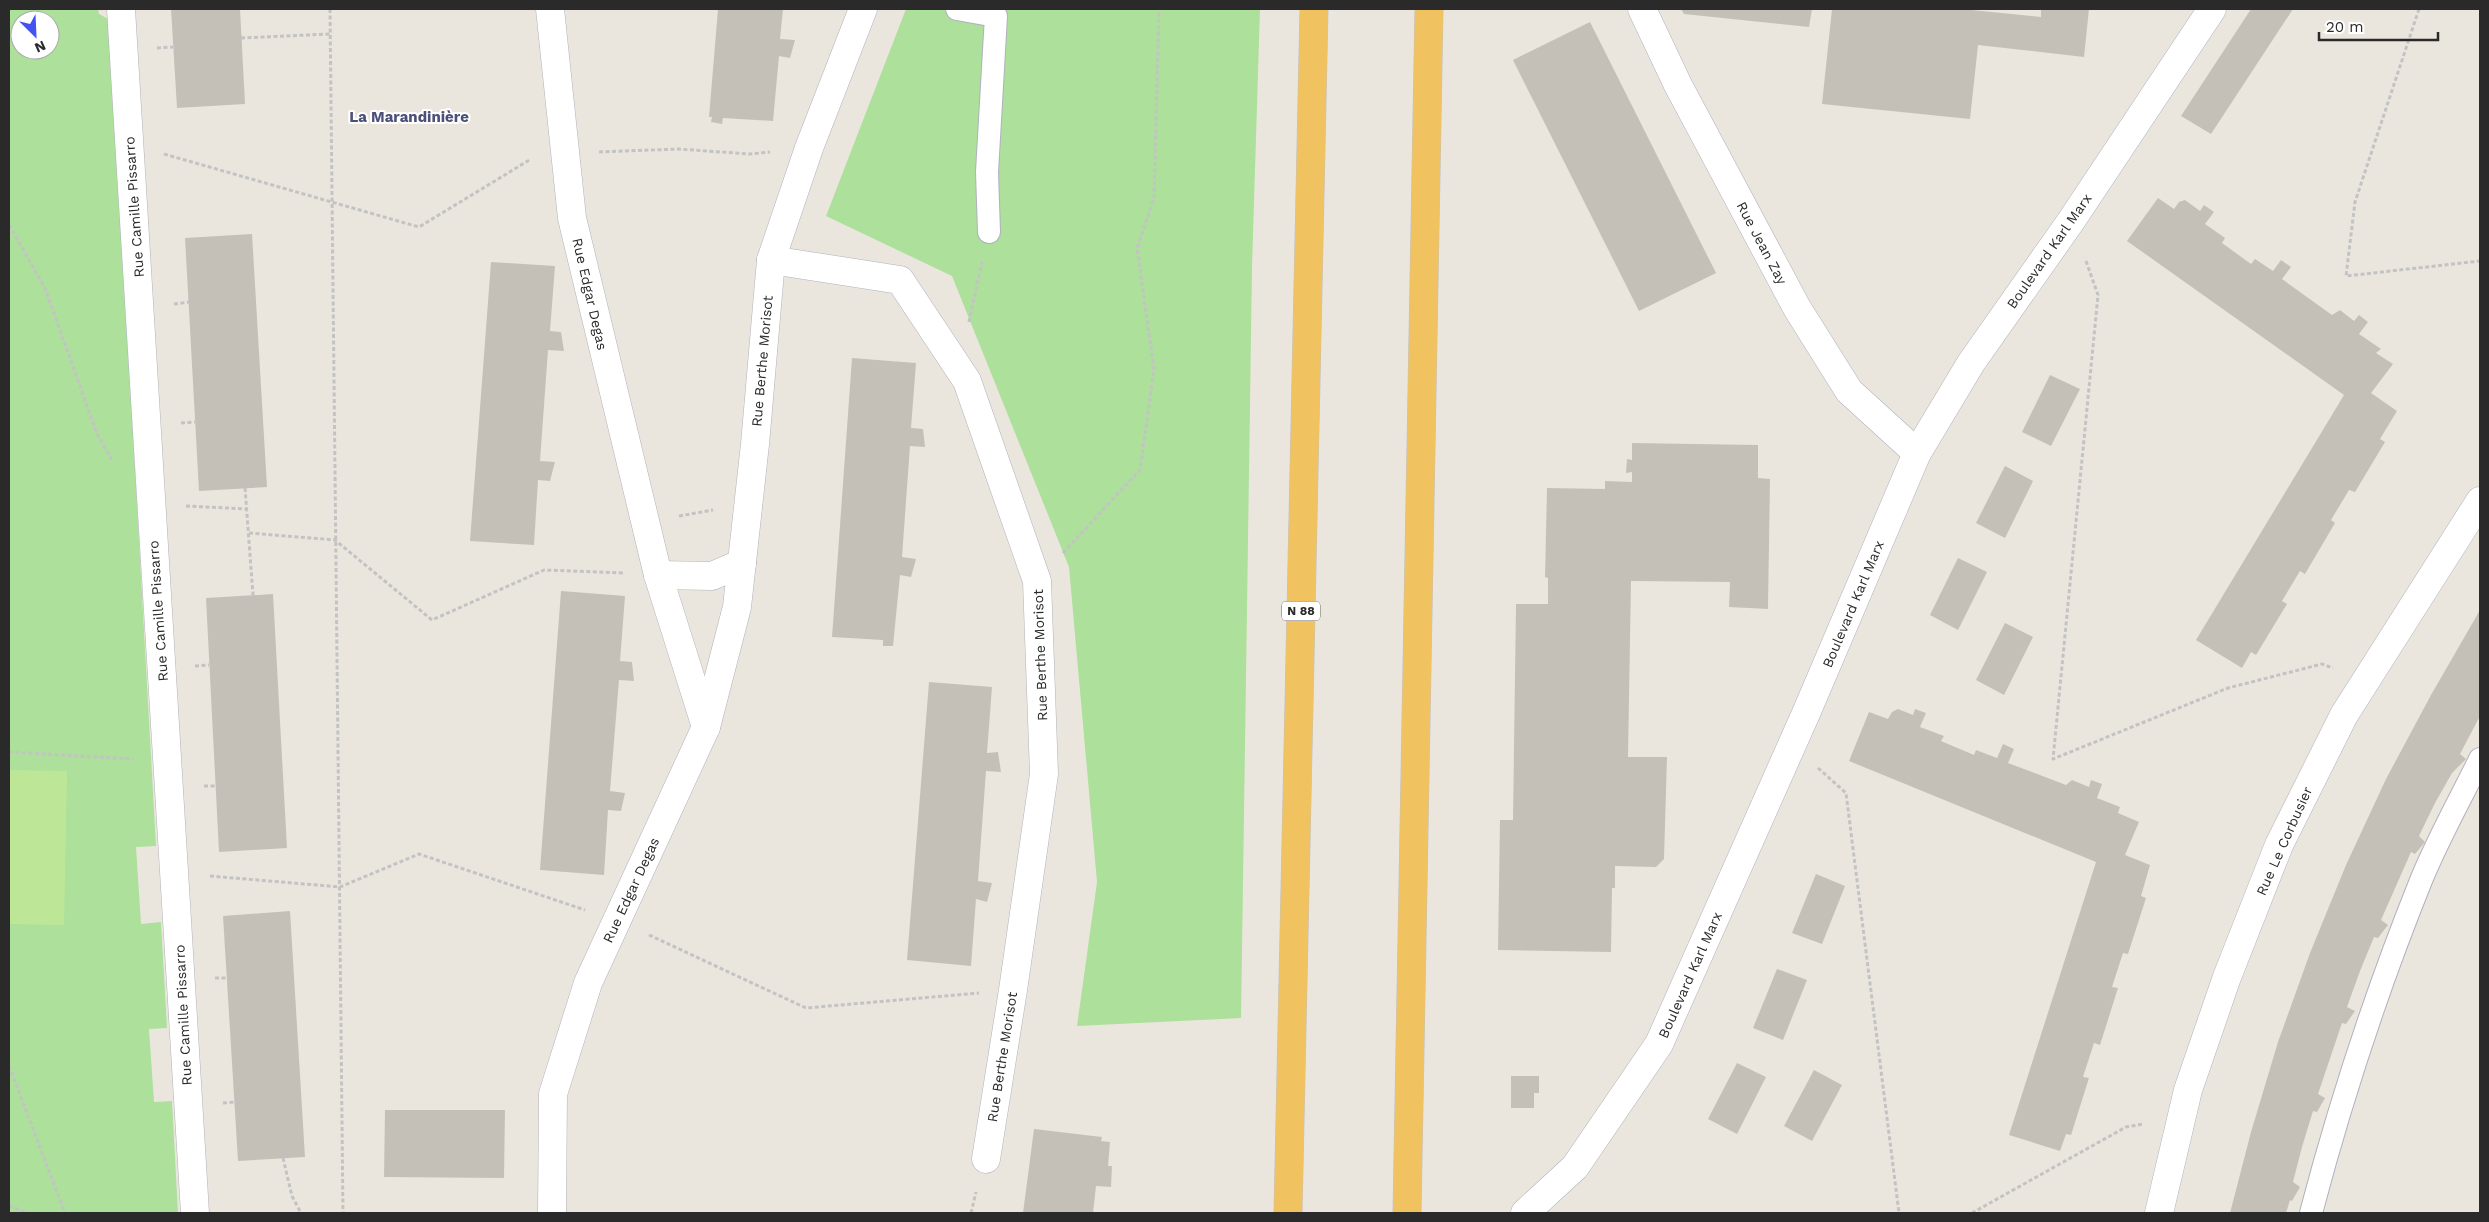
<svg xmlns="http://www.w3.org/2000/svg" width="2489" height="1222" font-family="'Work Sans',sans-serif">
<style>
.green{fill:#ace09b;fill-rule:evenodd}
.pitch{fill:#bde797}
.building{fill:#c4c0b8}
.lines{fill:none;stroke-linecap:round;stroke-linejoin:round}
.service-casing{stroke:#b0b1bd;stroke-width:24}
.minor-casing{stroke:#b0b1bd;stroke-width:29}
.trunk-casing{stroke:#c3c3c3;stroke-width:29}
.path{stroke:#c3c3c3;stroke-width:3;stroke-dasharray:4 2.5;stroke-linecap:butt}
.service{stroke:#fff;stroke-width:22}
.minor{stroke:#fff;stroke-width:28}
.trunk{stroke:#f1c360;stroke-width:28}
.labels{text-anchor:middle;stroke-width:4;stroke-linejoin:round;paint-order:stroke}
.shield{fill:#fff;stroke:#6a6a6a;stroke-width:1}
.shield-label{font-size:12px;font-weight:bold;fill:#2a2a2a}
.street-label{font-size:14px;fill:#2a2a2a;stroke:#fff}
.neighbourhood-label{font-size:15px;font-weight:bold;fill:#4c5079;stroke:#fff}
</style>
<rect width="100%" height="100%" fill="#ebe6dd"/>
<g class="green">
<path d="M9 9H98L99 14 110 20 156 846 136 847 141 924 161 922 167 1028 149 1029 154 1102 172 1101 178 1213H9ZM20 20H50V50H20Z"/>
<path d="M906 9H1260L1252 267 1241 1018 1077 1026 1097 882 1069 567 952 276 826 216Z"/>
</g>
<path class="pitch" d="M9 770 67 771 64 925 9 924Z"/>
<g class="building">
<path d="M171 9H240L245 104 177 108Z"/>
<path d="M718 9H783L780 39 795 40 790 58 779 56 773 121 723 118 722 124 711 122 712 117H709Z"/>
<path d="M1681 9H1812L1809 27 1684 14Z"/>
<path d="M1832 9H1962L2041 17V9H2089L2084 57 1978 45 1970 119 1822 104Z"/>
<path d="M2251 9H2293L2211 134 2181 116Z"/>
<path d="M1590 22 1716 273 1639 311 1513 60Z"/>
<path d="M2158 198 2174 209 2179 202 2185 200 2200 211 2204 205 2214 212 2205 224 2225 238 2222 243 2251 264 2255 259 2273 271 2281 260 2291 267 2282 279 2332 315 2340 310 2354 321 2359 315 2368 322 2359 334 2381 349 2376 353 2393 364 2371 393 2397 411 2380 439 2385 442 2355 492 2349 490 2331 520 2335 523 2305 574 2300 571 2282 601 2287 604 2256 655 2251 652 2242 668 2196 640 2344 395 2127 241Z"/>
<path d="M252 234 267 487 199 491 185 238Z"/>
<path d="M491 262 555 266 550 331 561 332 564 351 548 350 540 461 555 462 550 481 538 480 534 545 470 541Z"/>
<path d="M852 358 916 363 911 428 923 429 925 447 910 446 902 557 916 559 911 577 900 575 893 646H883V640L832 637Z"/>
<path d="M2050 375 2080 389 2051 446 2022 432Z"/>
<path d="M1632 443 1758 445V478L1770 479 1768 609 1729 607 1730 582 1631 581 1628 757H1667L1664 859 1656 867 1615 866V888H1612L1611 952 1498 950 1500 820H1513L1516 604H1548V578L1545 577 1547 488 1605 489V481L1632 482V472L1626 473 1627 459 1632 460Z"/>
<path d="M2005 466 2033 481 2005 538 1976 523Z"/>
<path d="M1958 558 1987 572 1958 630 1930 615Z"/>
<path d="M561 591 625 596 620 661 632 662 634 681 619 680 610 791 625 793 621 811 608 810 604 875 540 870Z"/>
<path d="M273 594 287 848 219 852 206 598Z"/>
<path d="M2480 610V716L2460 754 2466 759 2452 773 2435 803 2419 836 2425 842 2415 854 2411 852 2381 920 2388 925 2378 938 2374 937 2360 971 2347 1007 2355 1011 2346 1024 2342 1023 2318 1094 2325 1098 2317 1112 2313 1111 2302 1147 2293 1182 2300 1187 2292 1201 2290 1200 2286 1213H2230L2251 1132 2278 1042 2310 953 2346 865 2386 779 2431 695Z"/>
<path d="M2005 623 2033 637 2004 695 1976 680Z"/>
<path d="M929 682 992 687 987 753 998 752 1001 772 986 771 978 881 992 883 987 902 976 899 971 966 907 960Z"/>
<path d="M1898 709 1913 715 1915 709 1926 713 1920 727 1944 736 1941 741 1974 755 1976 750 1997 758 2003 744 2014 749 2008 763 2066 785 2072 780 2089 787 2091 780 2102 784 2097 798 2120 807 2118 813 2139 822 2125 855 2150 865 2141 896 2146 898 2128 954 2123 953 2112 987 2118 988 2100 1045 2094 1043 2083 1077 2089 1078 2071 1135 2066 1134 2060 1151 2009 1135 2096 862 1849 761 1869 712 1888 719 1892 712Z"/>
<path d="M1816 874 1845 886 1822 944 1792 933Z"/>
<path d="M290 911 305 1157 238 1161 223 916Z"/>
<path d="M1777 969 1807 980 1783 1040 1753 1028Z"/>
<path d="M1737 1063 1766 1077 1737 1134 1708 1119Z"/>
<path d="M1814 1070 1842 1085 1812 1141 1784 1126Z"/>
<path d="M1511 1076H1539V1093H1534V1108H1511Z"/>
<path d="M385 1110H505L504 1178 384 1177Z"/>
<path d="M1034 1129 1102 1137 1101 1141 1110 1142 1108 1166H1112L1111 1187 1096 1186 1093 1213H1023Z"/>
</g>
<g class="lines">
<defs>
<g id="service">
<path d="M957 9 996 16 987 172 989 232"/>
<path d="M2311 1213C2341 1099 2378 987 2422 878 2439 837 2461 798 2480 759"/>
</g>
<g id="minor">
<path d="M121 9 195 1213"/>
<path d="M550 9 572 218 658 575 706 727"/>
<path d="M1642 9 1678 85 1797 308 1849 391 1917 453"/>
<path d="M771 260 900 280 967 381 1037 581 1044 774 1013 990 986 1159"/>
<path d="M658 575 712 576 742 563"/>
<path d="M552 1213 553 1094 588 983 706 727 737 607 755 444 771 260 809 148 863 9"/>
<path d="M1525 1213 1575 1167 1659 1044 1807 711 1917 453 1971 363 2071 221 2212 9"/>
<path d="M2159 1213 2188 1090 2227 977 2279 845 2344 715 2480 501"/>
</g>
<g id="trunk">
<path d="M1288 1213 1314 9"/>
<path d="M1407 1213 1429 9"/>
</g>
</defs>
<use href="#service" class="service-casing"/>
<use href="#minor" class="minor-casing"/>
<use href="#trunk" class="trunk-casing"/>
<g class="path">
<path d="M330 9 343 1213"/>
<path d="M2419 9 2355 202 2346 276 2480 261"/>
<path d="M241 38 330 34"/>
<path d="M157 48 173 47"/>
<path d="M599 152 678 149 750 154 770 152"/>
<path d="M164 154 419 227 531 159"/>
<path d="M9 225 45 288 97 434 113 462"/>
<path d="M2086 261 2098 295 2053 759 2228 688 2322 664 2333 668"/>
<path d="M174 304 189 302"/>
<path d="M969 322 982 262"/>
<path d="M181 423 195 422"/>
<path d="M245 488 253 595"/>
<path d="M186 506 247 509"/>
<path d="M679 516 713 510"/>
<path d="M249 533 335 540 432 620 544 570 623 573"/>
<path d="M1063 553 1140 470 1154 369 1137 248 1154 198 1159 9"/>
<path d="M195 666 209 665"/>
<path d="M9 752 133 759"/>
<path d="M1818 768 1846 793 1899 1213"/>
<path d="M204 786H216"/>
<path d="M210 876 340 887 419 854 585 910"/>
<path d="M649 935 806 1008 979 993"/>
<path d="M215 978H227"/>
<path d="M9 1066 65 1213"/>
<path d="M223 1103 235 1102"/>
<path d="M283 1158 292 1196 301 1213"/>
<path d="M9 1206 29 1213"/>
<path d="M971 1213 976 1192"/>
<path d="M1972 1213 2126 1127 2144 1124"/>
</g>
<use href="#service" class="service"/>
<use href="#minor" class="minor"/>
<use href="#trunk" class="trunk"/>
</g>
<g class="labels">
<rect class="shield" x="1282" y="601.5" width="38" height="19" rx="4"/>
<g class="shield-label">
<text x="1301" y="615">N 88</text>
</g>
<g class="street-label">
<text transform="translate(134 207) rotate(-94)" y="5">Rue Camille Pissarro</text>
<text transform="translate(1762 243) rotate(62)" y="5">Rue Jean Zay</text>
<text transform="translate(2049 251) rotate(-55)" y="5">Boulevard Karl Marx</text>
<text transform="translate(590 294) rotate(77)" y="5">Rue Edgar Degas</text>
<text transform="translate(762 361) rotate(-85)" y="5">Rue Berthe Morisot</text>
<text transform="translate(1853 604) rotate(-67)" y="5">Boulevard Karl Marx</text>
<text transform="translate(158 611) rotate(-94)" y="5">Rue Camille Pissarro</text>
<text transform="translate(1040 655) rotate(-92)" y="5">Rue Berthe Morisot</text>
<text transform="translate(2284 841) rotate(-66)" y="5">Rue Le Corbusier</text>
<text transform="translate(631 890) rotate(-65)" y="5">Rue Edgar Degas</text>
<text transform="translate(1690 975) rotate(-66)" y="5">Boulevard Karl Marx</text>
<text transform="translate(183 1015) rotate(-93)" y="5">Rue Camille Pissarro</text>
<text transform="translate(1002 1057) rotate(-81)" y="5">Rue Berthe Morisot</text>
</g>
<g class="neighbourhood-label">
<text x="409" y="122">La Marandinière</text>
</g>
</g>
<rect width="2489" height="1222" fill="none" stroke="#2a2a2a" stroke-width="20"/>
<g transform="translate(35 35) rotate(156)"><circle r="24" fill="#ffffff" stroke="#aaaaaa"/>
<path d="M0-4L9 19L0 12L-9 19Z" fill="#4353f2"/>
<text y="-8" font-size="14" font-weight="bold" text-anchor="middle" fill="#2a2a2a">N</text>
</g>
<path d="M2319 32v8h119v-8" fill="none" stroke="#2a2a2a" stroke-width="2.5"/>
<text x="2326" y="32" font-size="15" fill="#2a2a2a" stroke="#ffffff" stroke-width="4" paint-order="stroke">20 m</text>
</svg>
